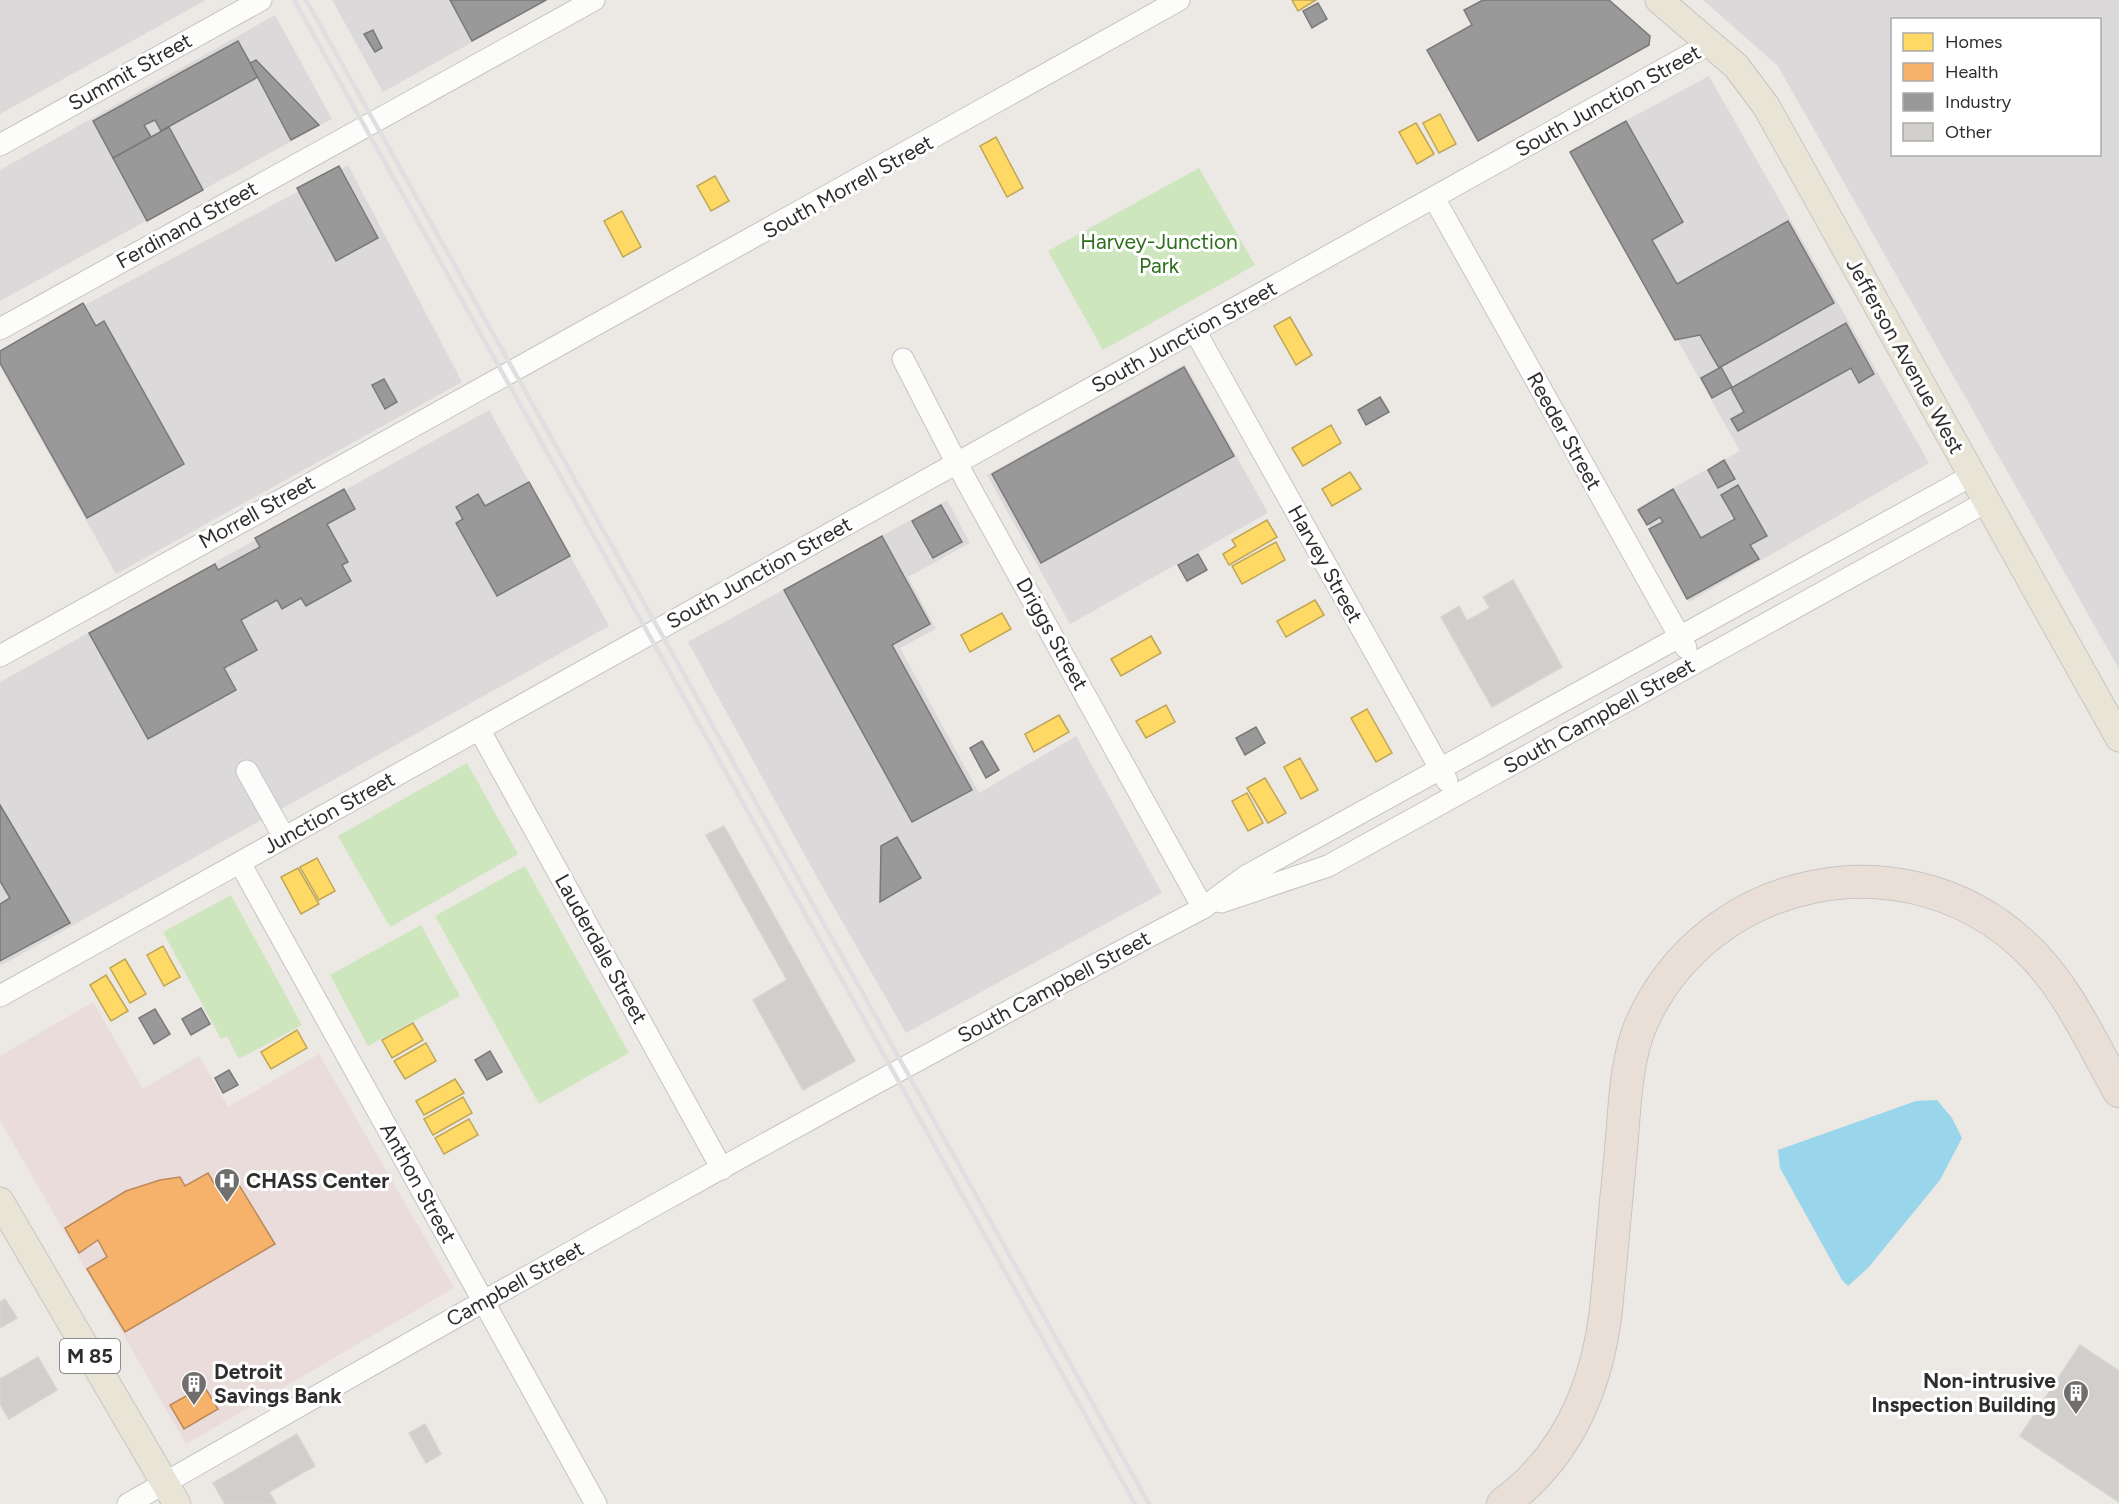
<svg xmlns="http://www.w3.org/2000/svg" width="2119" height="1504" font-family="Figtree,sans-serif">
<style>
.industrial{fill:#dcd9db;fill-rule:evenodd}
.medical{fill:#e9dcdb}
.green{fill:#cee6be}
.water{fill:#99d6ec}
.homes{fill:#ffd966;stroke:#c0a655;stroke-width:1.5}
.health{fill:#f6b26b;stroke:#ba8a59;stroke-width:1.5}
.industry{fill:#999;stroke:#797979;stroke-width:1.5}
.building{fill:#d1cecb;stroke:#d7d4d0;stroke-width:1.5}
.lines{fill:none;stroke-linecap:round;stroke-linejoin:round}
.minor-casing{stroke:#c5c4c5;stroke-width:23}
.major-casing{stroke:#c6c5c4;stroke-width:29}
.highway-casing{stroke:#c6c5c4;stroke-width:34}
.minor{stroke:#fcfcfb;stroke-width:21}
.major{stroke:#e8e4d6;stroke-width:27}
.highway{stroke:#eadfd6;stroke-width:32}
.rail{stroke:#dfdfe1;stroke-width:4.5}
.labels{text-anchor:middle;stroke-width:6;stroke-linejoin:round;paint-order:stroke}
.shield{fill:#fff;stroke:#6d6d6d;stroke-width:1.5}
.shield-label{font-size:20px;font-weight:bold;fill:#2e2e2e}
.street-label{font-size:21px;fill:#2e2e2e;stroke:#fff}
.park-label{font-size:21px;fill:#2c6e1b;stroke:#fff}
.poi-label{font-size:21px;font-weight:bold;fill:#2e2e2e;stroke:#fff;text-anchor:start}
</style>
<rect width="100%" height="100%" fill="#ece8e4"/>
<g class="industrial">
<path d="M0 0H206L0 114Z"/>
<path d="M332 0H548L383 92Z"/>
<path d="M1703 0H2119V669L1778 66ZM1892 20H2100V154H1892Z"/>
<path d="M275 15 332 119 0 301V170Z"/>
<path d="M1709 76 1929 463 1689 602 1639 507 1740 451 1571 150Z"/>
<path d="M348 165 462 382 116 574 0 366V350Z"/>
<path d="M1185 364 1268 513 1070 624 987 475Z"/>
<path d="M489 410 609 626 0 966V682Z"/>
<path d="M947 500 970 543 908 577 936 629 900 648 979 793 1076 736 1162 893 906 1033 819 881 688 642Z"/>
</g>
<path class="medical" d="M93 1002 143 1089 199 1056 228 1107 319 1054 454 1288 186 1444 0 1120V1056Z"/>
<g class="green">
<path d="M1199 168 1255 265 1103 350 1048 251Z"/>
<path d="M467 763 518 854 390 927 338 836Z"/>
<path d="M525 866 629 1053 539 1104 435 916Z"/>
<path d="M231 895 302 1025 239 1059 227 1036 221 1039 163 932Z"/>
<path d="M421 925 460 996 368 1046 330 975Z"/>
</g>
<path class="water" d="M1937 1100 1952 1118 1962 1138 1940 1180 1868 1268 1848 1286 1842 1280 1780 1168 1778 1150 1916 1101Z"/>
<g class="homes">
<path d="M1292 0H1316L1298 11Z"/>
<path d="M1440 114 1456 144 1439 153 1423 123Z"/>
<path d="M1416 123 1434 154 1417 164 1399 132Z"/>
<path d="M996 137 1023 188 1007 197 980 146Z"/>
<path d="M715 176 729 201 711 211 697 186Z"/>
<path d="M622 211 641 247 623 257 604 221Z"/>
<path d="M1290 317 1312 355 1296 365 1274 326Z"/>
<path d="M1331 425 1341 443 1303 466 1292 448Z"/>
<path d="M1350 472 1361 489 1332 506 1322 489Z"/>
<path d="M1267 520 1277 537 1229 565 1223 554 1236 546 1232 540Z"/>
<path d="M1276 542 1285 560 1242 584 1232 566Z"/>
<path d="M1315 600 1324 615 1286 637 1277 621Z"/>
<path d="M1002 613 1011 629 970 652 961 635Z"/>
<path d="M1151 636 1161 653 1121 676 1111 659Z"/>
<path d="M1166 705 1175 722 1146 738 1136 721Z"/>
<path d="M1367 709 1392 753 1376 762 1351 718Z"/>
<path d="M1059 715 1069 732 1034 752 1025 734Z"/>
<path d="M1300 758 1318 790 1301 799 1284 767Z"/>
<path d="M1265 778 1286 813 1268 823 1247 788Z"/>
<path d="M1247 793 1263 823 1248 831 1232 801Z"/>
<path d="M317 858 335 891 319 900 300 867Z"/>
<path d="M298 868 319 904 301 914 281 877Z"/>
<path d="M163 946 180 977 164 986 147 955Z"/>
<path d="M125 959 146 994 130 1003 110 968Z"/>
<path d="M106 975 128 1011 111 1021 90 985Z"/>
<path d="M413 1023 423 1040 392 1058 382 1040Z"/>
<path d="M297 1030 307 1048 271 1069 261 1052Z"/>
<path d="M426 1043 436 1061 405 1079 394 1061Z"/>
<path d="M455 1079 464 1093 424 1115 416 1101Z"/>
<path d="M463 1097 472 1113 433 1135 424 1119Z"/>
<path d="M469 1119 478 1135 444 1154 435 1138Z"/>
</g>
<g class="health">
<path d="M208 1173 218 1190 236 1180 275 1244 125 1332 87 1269 107 1257 98 1240 79 1253 65 1228 126 1191 160 1180 180 1177 185 1186Z"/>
<path d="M204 1386 218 1409 184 1429 170 1405Z"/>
</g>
<g class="industry">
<path d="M450 0H546L472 41Z"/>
<path d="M1483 0H1609L1650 36 1649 45 1478 141 1427 50 1472 25 1464 10Z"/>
<path d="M1318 3 1327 19 1312 28 1303 11Z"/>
<path d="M373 30 382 48 375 52 364 34Z"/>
<path d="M238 41 258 77 161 131 155 120 144 125 151 137 113 158 93 121Z"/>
<path d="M256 60 319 125 291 140 250 63Z"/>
<path d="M1626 121 1683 222 1652 240 1677 284 1788 221 1834 303 1719 368 1700 335 1675 340 1570 152Z"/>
<path d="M169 127 203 190 147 221 113 158Z"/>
<path d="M339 166 378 238 336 261 297 188Z"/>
<path d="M83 303 96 326 104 321 184 464 87 518 0 363V351Z"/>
<path d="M1846 323 1874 374 1859 383 1851 368 1738 431 1731 419 1744 412 1731 388Z"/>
<path d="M1184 367 1234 456 1041 563 992 474Z"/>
<path d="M1721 367 1732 387 1712 398 1701 378Z"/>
<path d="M384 379 397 402 385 409 372 385Z"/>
<path d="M1380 397 1389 412 1366 425 1358 410Z"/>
<path d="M1724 460 1735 479 1718 488 1708 470Z"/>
<path d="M529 482 570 556 497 596 456 523 463 519 456 507 478 494 485 506Z"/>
<path d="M1738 485 1767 536 1750 545 1759 559 1687 599 1649 529 1663 522 1660 517 1647 525 1638 510 1673 489 1701 538 1735 519 1721 495Z"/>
<path d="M344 489 355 509 327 524 348 562 342 565 351 581 306 606 301 598 282 609 277 600 241 620 257 650 224 668 236 690 148 739 89 633 215 564 218 570 260 547 255 538Z"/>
<path d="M941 505 962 542 933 558 912 521Z"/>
<path d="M882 536 930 624 892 645 972 790 912 822 784 590Z"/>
<path d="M1198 554 1207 570 1187 581 1178 565Z"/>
<path d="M1256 727 1265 743 1245 755 1236 738Z"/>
<path d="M982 741 999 770 986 778 970 748Z"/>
<path d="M0 805 70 923 0 961V904L10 898 0 881Z"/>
<path d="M897 837 921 878 880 902 881 846Z"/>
<path d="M201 1008 210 1024 191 1035 182 1019Z"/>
<path d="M155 1009 170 1034 154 1044 139 1018Z"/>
<path d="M490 1051 502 1072 487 1080 475 1060Z"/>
<path d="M229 1070 238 1085 223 1093 215 1078Z"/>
</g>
<g class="building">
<path d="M1513 580 1562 667 1492 707 1441 617 1459 606 1467 621 1490 608 1483 597Z"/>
<path d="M724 826 855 1061 803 1090 753 1000 787 980 706 835Z"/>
<path d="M5 1299 17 1318 0 1328V1302Z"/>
<path d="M2080 1345 2119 1371V1502L2020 1436Z"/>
<path d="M38 1357 57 1390 9 1419 0 1404V1379Z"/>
<path d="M425 1424 441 1454 426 1463 409 1433Z"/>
<path d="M297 1434 315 1466 269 1492 276 1504H225L213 1483Z"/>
</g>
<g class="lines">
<defs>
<g id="minor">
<path d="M0 145 261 0"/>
<path d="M1434 198 1686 648"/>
<path d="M0 329 594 0"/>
<path d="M1195 331 1447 781"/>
<path d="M903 359 957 464 1203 908"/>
<path d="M0 656C393 437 788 221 1179 0"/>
<path d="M479 729 722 1169"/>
<path d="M247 771 284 837"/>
<path d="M240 863 596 1504"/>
<path d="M1221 902 1328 866 1986 502"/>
<path d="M0 996 1709 44"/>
<path d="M128 1504C484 1300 840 1098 1203 908L1246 876 1971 476"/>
</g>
<g id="major">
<path d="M1659 0 1736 66 1766 106 2119 738"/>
<path d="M0 1201 177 1504"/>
</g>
<path id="highway" d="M1503 1504C1567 1457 1597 1387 1606 1310 1611 1256 1616 1202 1621 1149 1625 1107 1625 1061 1642 1022 1709 875 1901 836 2020 942 2065 981 2090 1040 2119 1091"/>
</defs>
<use href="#minor" class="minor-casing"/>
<use href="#major" class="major-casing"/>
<use href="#highway" class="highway-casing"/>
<use href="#minor" class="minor"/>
<use href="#major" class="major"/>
<use href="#highway" class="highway"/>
<g class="rail">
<path d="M294 0 1135 1504"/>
<path d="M306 0 1149 1504"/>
</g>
</g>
<defs>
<symbol id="hospital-pin" viewBox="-11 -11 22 30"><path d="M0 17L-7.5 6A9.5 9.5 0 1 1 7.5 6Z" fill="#706f6e" stroke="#fff"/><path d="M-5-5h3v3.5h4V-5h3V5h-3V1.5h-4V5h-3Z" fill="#fff"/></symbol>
<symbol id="building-pin" viewBox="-11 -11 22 30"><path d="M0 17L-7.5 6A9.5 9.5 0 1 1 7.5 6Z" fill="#706f6e" stroke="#fff"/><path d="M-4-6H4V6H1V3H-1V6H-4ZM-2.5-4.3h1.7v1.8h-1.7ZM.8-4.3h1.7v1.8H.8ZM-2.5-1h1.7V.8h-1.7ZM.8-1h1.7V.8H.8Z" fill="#fff"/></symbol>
</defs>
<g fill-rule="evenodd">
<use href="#hospital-pin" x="212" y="1166" width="30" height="40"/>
<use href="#building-pin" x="179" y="1369" width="30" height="40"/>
<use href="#building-pin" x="2061" y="1378" width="30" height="40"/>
</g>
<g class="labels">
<rect class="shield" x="60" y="1339" width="60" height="34" rx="4.5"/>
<g class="shield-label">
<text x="90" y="1363">M 85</text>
</g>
<g class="street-label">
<text transform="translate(130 72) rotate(-29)" y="7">Summit Street</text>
<text transform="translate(1608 101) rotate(-29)" y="7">South Junction Street</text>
<text transform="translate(848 187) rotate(-29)" y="7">South Morrell Street</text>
<text transform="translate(187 225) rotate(-29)" y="7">Ferdinand Street</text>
<text transform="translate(1184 337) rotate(-29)" y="7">South Junction Street</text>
<text transform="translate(1905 356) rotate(61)" y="7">Jefferson Avenue West</text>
<text transform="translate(1564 431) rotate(61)" y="7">Reeder Street</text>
<text transform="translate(257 512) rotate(-29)" y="7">Morrell Street</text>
<text transform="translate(1325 564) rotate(61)" y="7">Harvey Street</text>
<text transform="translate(759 573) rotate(-29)" y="7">South Junction Street</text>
<text transform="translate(1052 634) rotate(61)" y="7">Driggs Street</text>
<text transform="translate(1599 716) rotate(-29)" y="7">South Campbell Street</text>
<text transform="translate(329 813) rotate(-29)" y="7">Junction Street</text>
<text transform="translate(601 949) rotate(61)" y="7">Lauderdale Street</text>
<text transform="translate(1054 987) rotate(-28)" y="7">South Campbell Street</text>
<text transform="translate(418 1183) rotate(61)" y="7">Anthon Street</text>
<text transform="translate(515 1284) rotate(-29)" y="7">Campbell Street</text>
</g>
<g class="park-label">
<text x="1159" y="249">Harvey-Junction<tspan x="1159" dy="24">Park</tspan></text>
</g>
<g class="poi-label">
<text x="246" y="1188">CHASS Center</text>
<text x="214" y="1379">Detroit<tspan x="214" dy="24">Savings Bank</tspan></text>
<text x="2056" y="1388" text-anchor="end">Non-intrusive<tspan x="2056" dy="24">Inspection Building</tspan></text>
</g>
</g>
<rect x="1891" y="18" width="210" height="138" fill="#ffffff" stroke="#ababab" stroke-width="1.5"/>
<rect x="1903" y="33" width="30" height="18" fill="#ffd966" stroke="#ababab" stroke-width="1.5"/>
<text x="1945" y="48" font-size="18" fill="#2e2e2e">Homes</text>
<rect x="1903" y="63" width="30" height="18" fill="#f6b26b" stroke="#ababab" stroke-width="1.5"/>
<text x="1945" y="78" font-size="18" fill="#2e2e2e">Health</text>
<rect x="1903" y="93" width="30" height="18" fill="#999999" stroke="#ababab" stroke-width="1.5"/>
<text x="1945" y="108" font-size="18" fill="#2e2e2e">Industry</text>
<rect x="1903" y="123" width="30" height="18" fill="#d1cecb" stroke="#ababab" stroke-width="1.5"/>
<text x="1945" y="138" font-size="18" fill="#2e2e2e">Other</text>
</svg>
